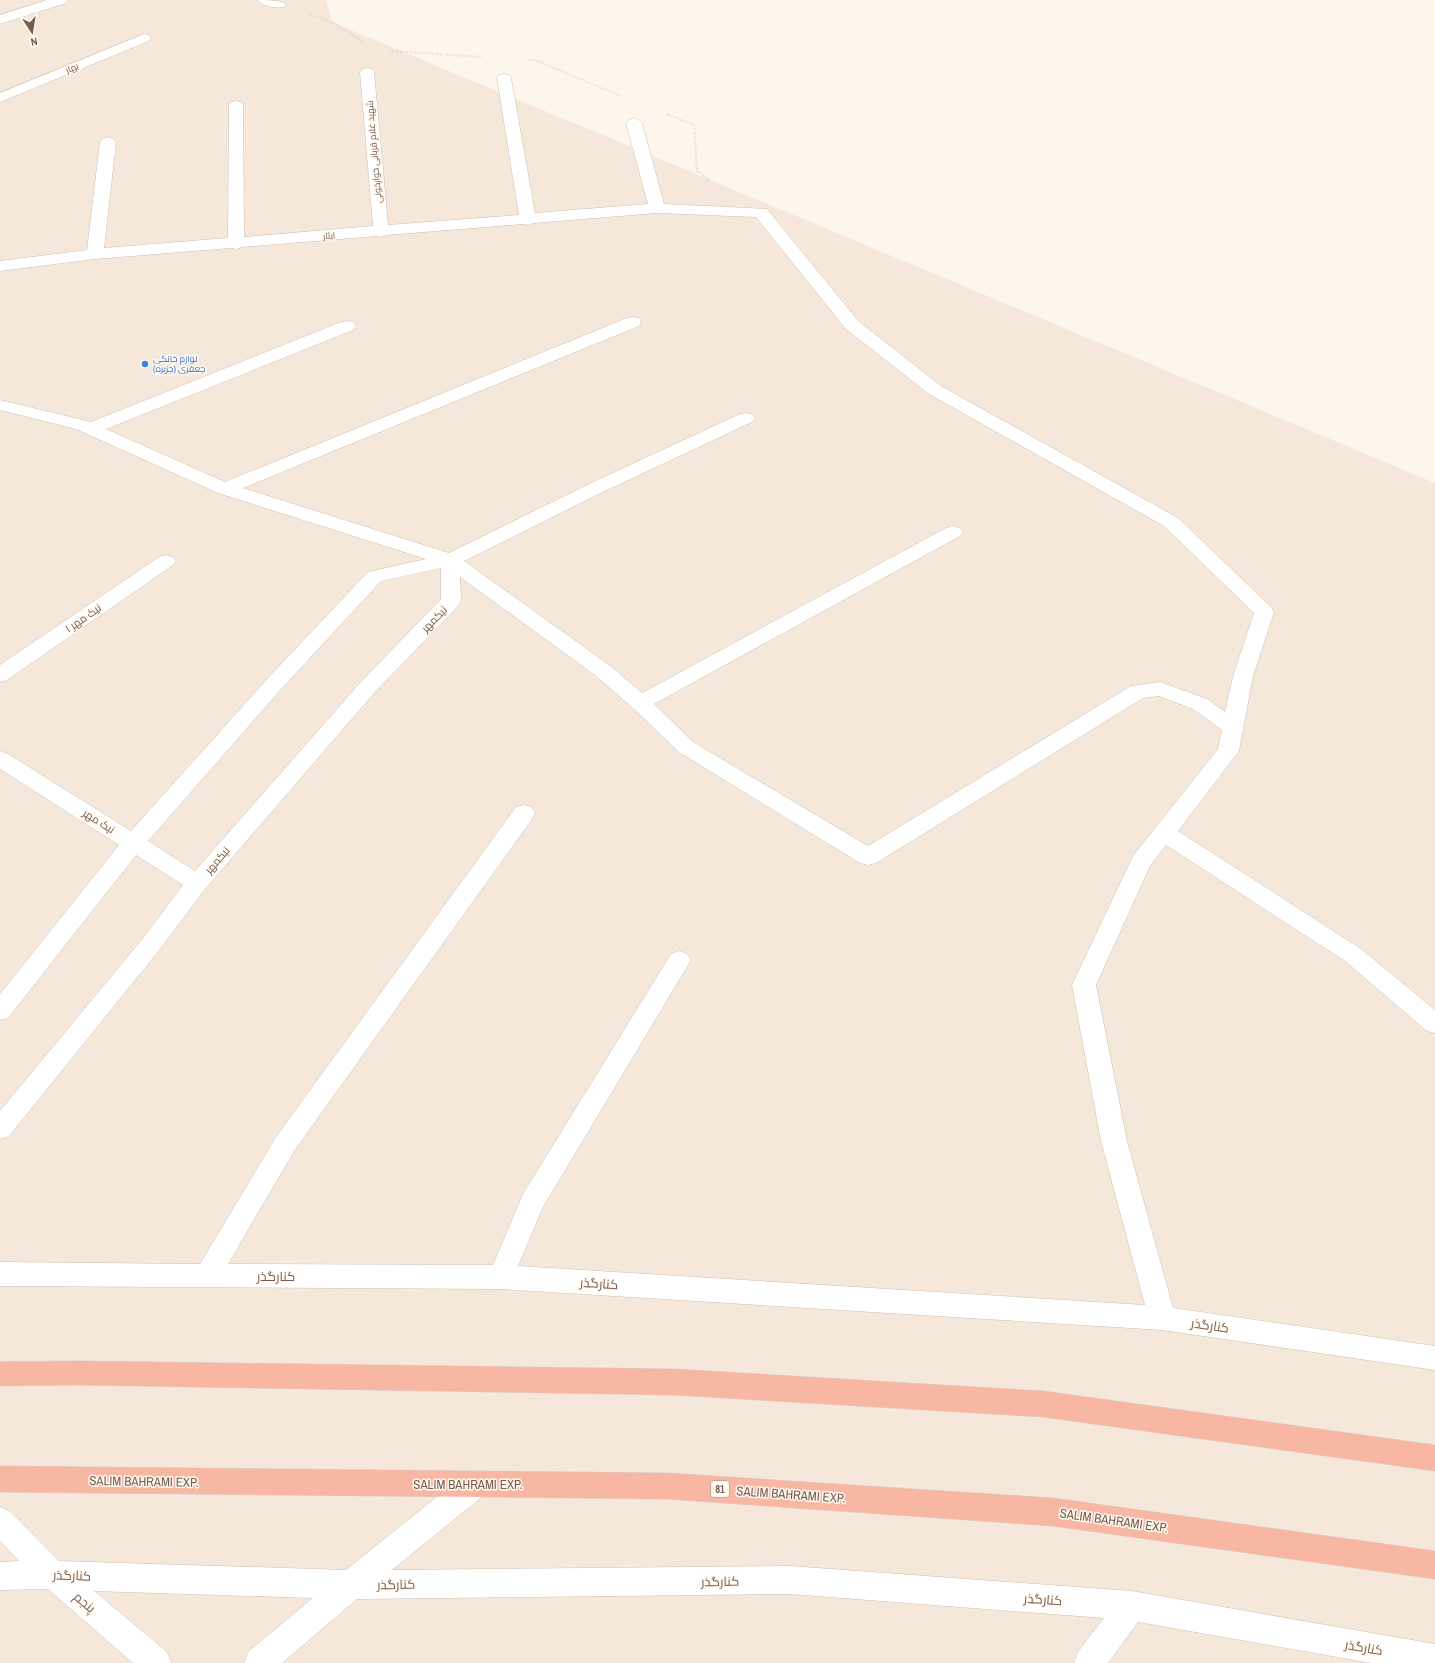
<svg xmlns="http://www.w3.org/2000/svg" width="1435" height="1663" font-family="'Archivo Narrow',Cairo,sans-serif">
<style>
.residential{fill:#f5e8da}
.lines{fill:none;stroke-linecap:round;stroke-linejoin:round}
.street-casing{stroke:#d1beb0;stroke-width:1}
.highway-casing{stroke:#dad1cd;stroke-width:1}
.path{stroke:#d9b8a5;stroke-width:2;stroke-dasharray:0.5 2;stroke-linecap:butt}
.street{fill:#fff;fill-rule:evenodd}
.highway{fill:#f7b7a3;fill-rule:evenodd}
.shop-dot{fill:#3f7fe0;stroke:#fffaf3;stroke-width:1.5}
.labels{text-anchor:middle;stroke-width:3;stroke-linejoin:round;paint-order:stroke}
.far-street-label{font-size:9px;fill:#7a5c4d;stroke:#fffaf3}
.far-shop-label{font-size:9px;fill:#366cbe;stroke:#fffaf3;text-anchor:start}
.shield{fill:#fffaf3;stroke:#a28b7f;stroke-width:1}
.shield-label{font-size:10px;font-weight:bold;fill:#7a5c4d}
.street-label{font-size:11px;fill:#7a5c4d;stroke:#fffaf3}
.near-street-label{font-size:13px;fill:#7a5c4d;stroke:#fffaf3}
</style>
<rect width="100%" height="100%" fill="#fdf6ec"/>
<path class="residential" d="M0 0H326L332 22 1435 483V1663H0Z"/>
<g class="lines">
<defs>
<g id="street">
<path d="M47 0H68L66 3 0 24V15Z"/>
<path d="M258 0C266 0 281 0 286 4L284 7C277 9 262 6 258 0Z"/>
<path d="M144 34 149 35 151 38 149 41 0 102V93Z"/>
<path d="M367 68 372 69 374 72 388 225 519 215 497 78 499 75 504 74 509 75 511 78 535 213 648 204 626 123 629 120 634 118 639 120 642 123 664 204 767 209 858 321 941 386 1178 518 1271 607 1274 612 1253 676 1239 751 1178 831 1361 949 1435 1010V1033L1427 1031 1345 961 1166 845 1150 866 1096 985 1127 1141 1173 1308 1435 1346V1370L1162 1330 501 1289 0 1286V1262L200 1264 276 1137 516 807 524 805 532 807 535 813 532 819 294 1151 228 1264 493 1265 523 1194 671 954 679 951 687 954 691 960 543 1207 518 1266 1145 1305 1101 1141 1072 985 1133 856 1218 749 1222 730 1193 709 1159 696 1143 698 876 863 868 865 860 863 679 752 633 708 595 675 460 577 461 601 458 606 374 693 205 889 160 949 9 1136 0 1139V1111L144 937 183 885 136 855 8 1018 0 1020V994L119 845 0 769V751L8 754 131 831 269 677 368 572 426 559 218 493 76 429 0 410V400L91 422 341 322 347 321 353 322 356 326 353 330 106 429 225 482 627 318 633 317 639 318 641 322 639 326 243 488 449 553 591 483 740 414 746 413 752 414 755 418 752 422 605 491 464 561 609 665 642 693 946 528 953 526 960 528 963 532 960 536 654 704 693 742 868 846 1131 686 1160 682 1207 699 1225 712 1233 676 1254 613 1164 526 929 394 846 329 756 217 657 213 534 223 528 225 524 224 387 235 381 237 377 236 242 247 236 249 231 248 95 259 0 271V261L87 250 100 142 103 139 108 137 113 139 116 142 104 248 228 238 229 105 231 102 236 101 241 102 243 105 244 237 373 226 360 72 362 69ZM441 568V599L360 683 195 871 148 841 283 687 381 581Z"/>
<path d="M166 555 173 557 176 561 173 565 7 680 0 682V665L159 557Z"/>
<path d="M474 1472 484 1475 488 1485 484 1495 392 1570 790 1566 1132 1591 1435 1644V1663H1372L1138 1622 1108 1663H1074L1078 1652 1104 1618 790 1594 357 1599 282 1663H244L248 1652 313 1598 94 1591 167 1652 171 1663H133L48 1589 0 1590V1562L19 1561 0 1541V1507L10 1511 59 1561 346 1570 464 1475Z"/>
</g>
<g id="highway">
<path d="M77 1361 674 1369 1043 1391 1435 1445V1471L1043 1417 674 1395 77 1385 0 1386V1362Z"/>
<path d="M0 1466 667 1473 1053 1498 1435 1551V1579L1053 1526 667 1499 0 1492Z"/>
</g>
</defs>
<use href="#street" class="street-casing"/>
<use href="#highway" class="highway-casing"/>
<g class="path">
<path d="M308 14 332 22 363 42"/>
<path d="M390 51 482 57"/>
<path d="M529 60H535L621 96"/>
<path d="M667 114 694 125 697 171 710 180"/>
</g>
<use href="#street" class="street"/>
<use href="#highway" class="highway"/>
</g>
<circle class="shop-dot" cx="145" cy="364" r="4"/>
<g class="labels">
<g class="far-street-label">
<text transform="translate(72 68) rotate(-23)" y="3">بهار</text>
<text transform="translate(374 152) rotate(-95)" y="3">شهید غلام قربانی خوارخونی</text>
<text transform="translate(329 236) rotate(-5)" y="3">ایثار</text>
</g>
<g class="far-shop-label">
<text x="153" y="362">لوازم خانگی<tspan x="153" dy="10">جعفری (جزیره)</tspan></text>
</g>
<rect class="shield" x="711" y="1481" width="18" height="16" rx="3"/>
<g class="shield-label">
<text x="720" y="1493">81</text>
</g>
<g class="street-label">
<text transform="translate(83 618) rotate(-35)" y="4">نیک مهر ۱</text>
<text transform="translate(434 619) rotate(-46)" y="4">نیکمهر</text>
<text transform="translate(99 821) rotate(32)" y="4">نیک مهر</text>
<text transform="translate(217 860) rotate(-49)" y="4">نیکمهر</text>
</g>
<g class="near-street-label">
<text x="276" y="1281">کنارگذر</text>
<text transform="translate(599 1283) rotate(4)" y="5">کنارگذر</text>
<text transform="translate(1210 1325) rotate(8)" y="5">کنارگذر</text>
<text transform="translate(144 1481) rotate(1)" y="5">SALIM BAHRAMI EXP.</text>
<text x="468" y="1489">SALIM BAHRAMI EXP.</text>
<text transform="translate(791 1494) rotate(4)" y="5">SALIM BAHRAMI EXP.</text>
<text transform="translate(1114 1520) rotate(8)" y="5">SALIM BAHRAMI EXP.</text>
<text transform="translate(72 1575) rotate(2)" y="5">کنارگذر</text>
<text transform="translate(720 1581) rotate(-1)" y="5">کنارگذر</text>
<text transform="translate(396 1584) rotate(-1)" y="5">کنارگذر</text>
<text transform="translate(1043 1599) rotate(4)" y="5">کنارگذر</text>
<text transform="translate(85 1602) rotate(41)" y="5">پنجم</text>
<text transform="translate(1364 1647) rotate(10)" y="5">کنارگذر</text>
</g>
</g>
<g transform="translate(32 32) rotate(168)" stroke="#fffaf3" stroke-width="3" paint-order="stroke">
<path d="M0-3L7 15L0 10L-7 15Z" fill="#7a5c4d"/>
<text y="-6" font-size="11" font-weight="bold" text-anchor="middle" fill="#7a5c4d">N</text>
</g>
</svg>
